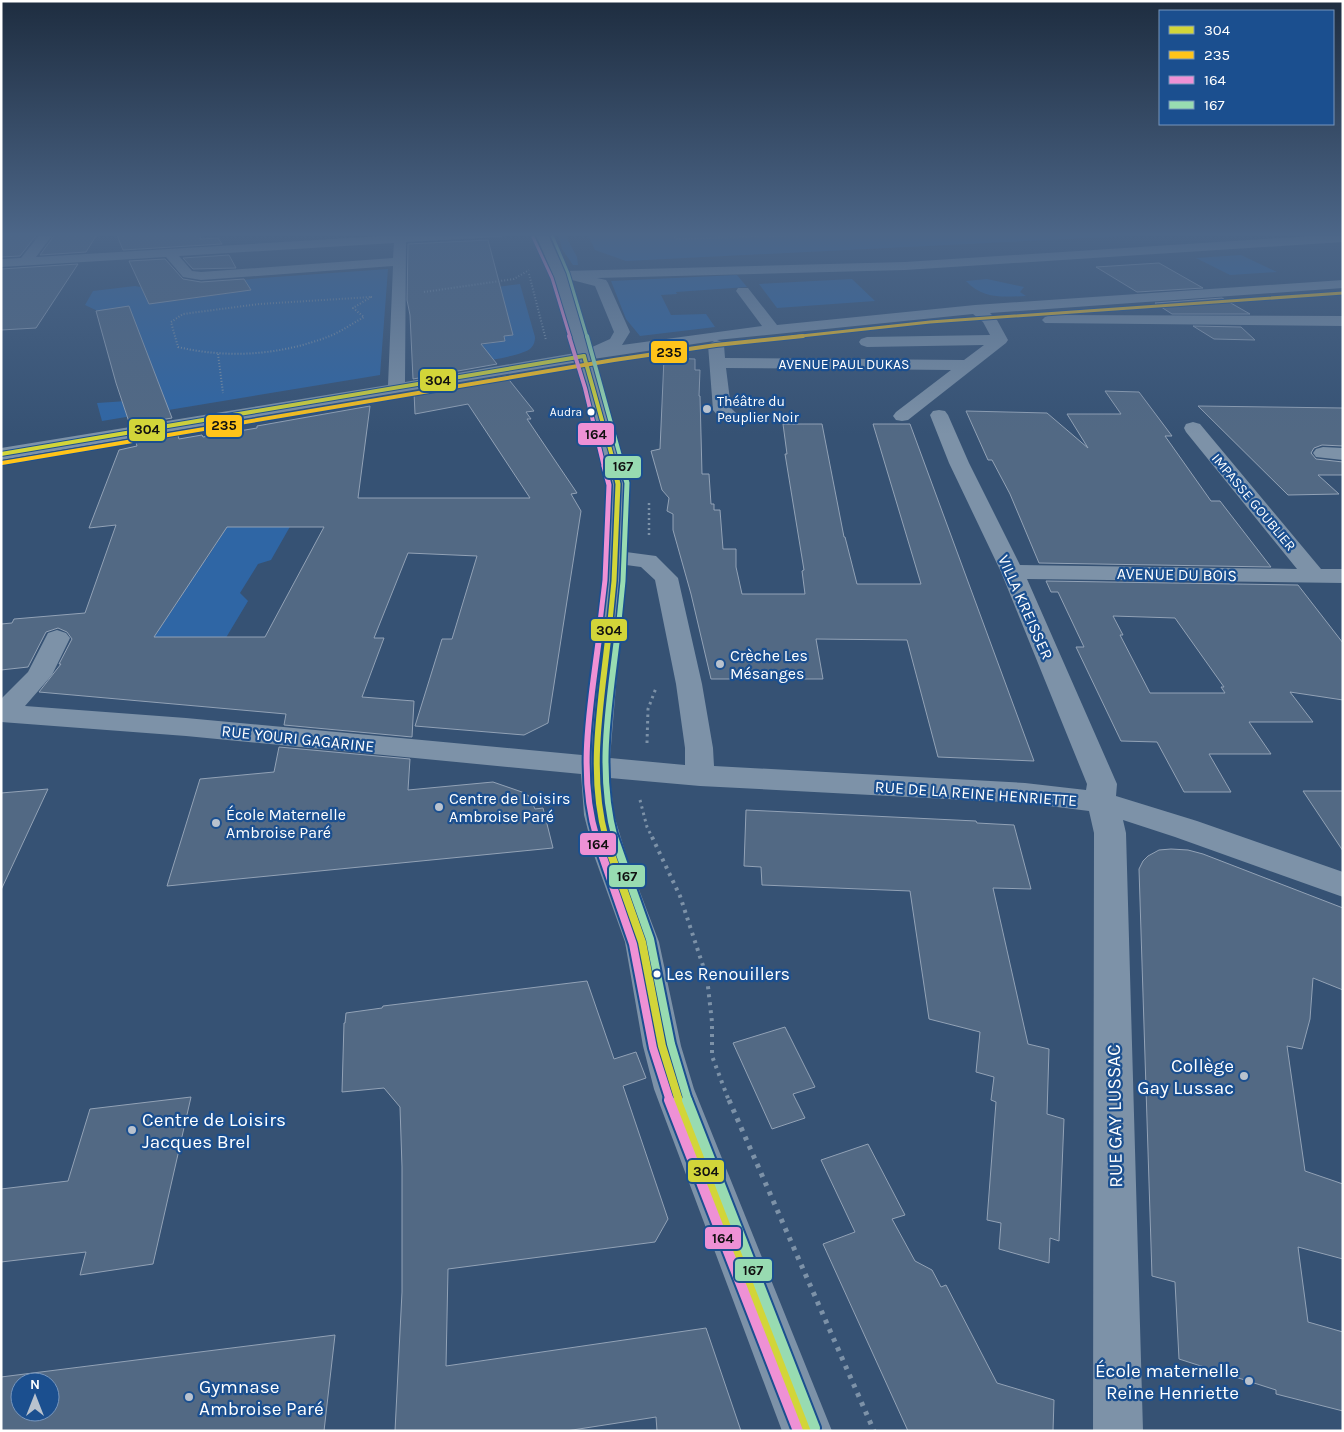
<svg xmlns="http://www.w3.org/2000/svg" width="1344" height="1432" font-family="Karla,sans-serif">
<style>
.green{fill:#2f66a5}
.building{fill:#526984;stroke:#92a2b6;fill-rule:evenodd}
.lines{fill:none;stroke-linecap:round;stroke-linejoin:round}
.path-far4{stroke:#7d92a8;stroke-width:2;stroke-dasharray:1 2;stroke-linecap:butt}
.path-far3{stroke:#7d92a8;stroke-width:2.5;stroke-dasharray:2 3;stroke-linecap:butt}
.path-far2{stroke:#7d92a8;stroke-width:3;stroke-dasharray:2.5 4;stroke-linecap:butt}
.path-far1{stroke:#7d92a8;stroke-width:4;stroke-dasharray:3 5;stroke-linecap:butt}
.path{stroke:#7d92a8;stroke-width:5;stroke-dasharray:4 6;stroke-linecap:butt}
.minor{fill:#7d92a8;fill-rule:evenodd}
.bus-1-far4-casing{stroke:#1b4f8f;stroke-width:6}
.bus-1-far3-casing{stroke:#1b4f8f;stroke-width:8}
.bus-1-far2-casing{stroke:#1b4f8f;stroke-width:10}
.bus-1-far1-casing{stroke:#1b4f8f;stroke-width:12}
.bus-1-casing{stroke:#1b4f8f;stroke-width:14}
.bus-2-far1-casing{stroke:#1b4f8f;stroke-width:5}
.bus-2-casing{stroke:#1b4f8f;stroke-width:6}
.bus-3-far5-casing{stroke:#1b4f8f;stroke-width:5}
.bus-3-far4-casing{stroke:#1b4f8f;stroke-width:6}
.bus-3-far3-casing{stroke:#1b4f8f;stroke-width:8}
.bus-3-far2-casing{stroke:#1b4f8f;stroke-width:10}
.bus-3-far1-casing{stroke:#1b4f8f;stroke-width:12}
.bus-3-casing{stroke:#1b4f8f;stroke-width:14}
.bus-4-far5-casing{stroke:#1b4f8f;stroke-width:5}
.bus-4-far4-casing{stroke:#1b4f8f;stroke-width:6}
.bus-4-far3-casing{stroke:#1b4f8f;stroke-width:8}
.bus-4-far2-casing{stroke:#1b4f8f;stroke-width:10}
.bus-4-far1-casing{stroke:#1b4f8f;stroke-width:12}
.bus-4-casing{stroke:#1b4f8f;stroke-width:14}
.bus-1-far4{stroke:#d2d539;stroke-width:4}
.bus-1-far3{stroke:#d2d539;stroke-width:5}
.bus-1-far2{stroke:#d2d539;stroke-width:6}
.bus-1-far1{stroke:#d2d539;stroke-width:8}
.bus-1{stroke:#d2d539;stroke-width:10}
.bus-2-far1{stroke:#ffc41a;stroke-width:3}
.bus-2{stroke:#ffc41a;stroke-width:4}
.bus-3-far5{stroke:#ee91d5;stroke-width:3}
.bus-3-far4{stroke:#ee91d5;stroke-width:4}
.bus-3-far3{stroke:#ee91d5;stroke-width:5}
.bus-3-far2{stroke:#ee91d5;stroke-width:6}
.bus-3-far1{stroke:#ee91d5;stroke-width:8}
.bus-3{stroke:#ee91d5;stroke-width:10}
.bus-4-far5{stroke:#98dbb1;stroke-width:3}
.bus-4-far4{stroke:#98dbb1;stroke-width:4}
.bus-4-far3{stroke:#98dbb1;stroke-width:5}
.bus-4-far2{stroke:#98dbb1;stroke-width:6}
.bus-4-far1{stroke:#98dbb1;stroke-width:8}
.bus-4{stroke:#98dbb1;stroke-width:10}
.poi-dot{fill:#b9c2ce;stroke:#1b4f8f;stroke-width:2}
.bus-dot{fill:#fff;stroke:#1b4f8f;stroke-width:2}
.labels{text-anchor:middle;stroke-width:4.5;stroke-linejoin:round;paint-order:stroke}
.far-bus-label{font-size:12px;fill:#fff;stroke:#1b4f8f;text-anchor:end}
.far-street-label{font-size:14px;fill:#fff;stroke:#1b4f8f}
.far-poi-label{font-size:14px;fill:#fff;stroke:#1b4f8f;text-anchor:start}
.street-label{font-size:16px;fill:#fff;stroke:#1b4f8f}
.poi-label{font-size:16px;fill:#fff;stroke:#1b4f8f;text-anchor:start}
.near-bus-label{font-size:18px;fill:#fff;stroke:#1b4f8f;text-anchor:start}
.near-poi-label{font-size:19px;fill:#fff;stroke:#1b4f8f;text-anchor:end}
.near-street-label{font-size:19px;fill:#fff;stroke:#1b4f8f}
.line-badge{stroke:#1b4f8f;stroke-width:2}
.pale-badge-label{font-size:14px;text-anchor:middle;font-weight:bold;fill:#111}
</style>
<rect width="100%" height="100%" fill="#365274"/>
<g class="green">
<path d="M558 233H564L577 257 578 265H573L562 249Z"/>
<path d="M587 233H1188L626 261 595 250Z"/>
<path d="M1241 255 1277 272 1230 275 1196 258Z"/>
<path d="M388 269 380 375 102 421 97 403 127 401 100 312 85 305 93 291 135 286 171 293 175 301 250 290 234 281 261 278Z"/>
<path d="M737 275 747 287 676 292 677 294 661 295 671 315 706 314 715 327 640 336 626 319 611 281Z"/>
<path d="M852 279 875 301 777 308 759 284Z"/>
<path d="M987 279 1024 287 1020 292 1026 296C1002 297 983 299 966 281Z"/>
<path d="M520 284 535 337C535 341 534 345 531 348 521 358 460 364 443 367L454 349 505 341 504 336 513 335 409 299Z"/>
<path d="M296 516 271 560 258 564 240 593 248 601 215 656 207 637H154L181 597 194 560H206L227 527Z"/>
</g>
<g class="building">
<path d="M1 233H38L20 256 1 257Z"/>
<path d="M56 233H98L86 252 40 255Z"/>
<path d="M116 233H202L200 239 218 238 222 244 123 250Z"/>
<path d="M488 240 513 335 504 336 505 341 481 344 497 364 413 379 410 315 407 300 408 244Z"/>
<path d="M229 255 236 268 193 269 183 258Z"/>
<path d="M165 259 183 279 201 282 244 279 251 290 149 304 129 261Z"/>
<path d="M1159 263 1203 288 1137 292 1096 267Z"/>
<path d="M78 264 36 328 1 330V269Z"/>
<path d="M1222 298 1250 314H1172L1155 303Z"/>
<path d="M129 306 172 418 130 425 116 383 96 311Z"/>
<path d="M1193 326 1241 327 1255 340 1214 339Z"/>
<path d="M664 358 695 359V370H700L699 396H700L702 474H709L711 504H714V510H720L723 549H736V567L742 594H805L802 571 804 570 785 454H787L783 424H822L844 537H845L857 584H921L873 424H910L1034 761 938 757 907 640 816 639 823 679H711L691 594 673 530V514L667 511 669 498 662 490 651 451 660 449Z"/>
<path d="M506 376 534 411 526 412 531 419H527L577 493 571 494 581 511 548 723 524 735 415 726 442 639H452L477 556 408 553 374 638H384L362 697 414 701 412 737 284 725 286 714 39 692 61 664H59L72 639 67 632 58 628 46 632 28 667 1 670V624L12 623 14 619 85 613 116 525 89 528 119 450 137 446 135 439 177 432 179 439 202 435 203 437 257 428V426L370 406 358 498H530L468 404 415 414 414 392ZM227 527H324L265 637H154Z"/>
<path d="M1105 391 1139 392 1172 436H1165L1211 501H1220L1271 567 1039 563 1010 494 992 460H988L966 411 1047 413 1088 448 1067 414H1121Z"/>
<path d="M1198 406 1343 408V446L1322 445 1314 448 1311 453 1316 459 1343 462V475H1318L1339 494 1288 495Z"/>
<path d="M1046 581 1298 585 1343 643V700L1290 692 1313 722H1249L1271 754H1209L1231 792H1184L1157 742 1121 741 1076 647H1084L1058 592H1051ZM1113 616 1175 618 1224 687H1221L1225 693H1150L1120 635H1123Z"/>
<path d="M279 747 410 759 408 790 493 782 522 792 529 796 535 809 543 808 553 848 167 886 200 779 274 772Z"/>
<path d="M48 789 1 890V793Z"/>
<path d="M1303 791H1343V851Z"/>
<path d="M746 810 976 821 977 823 1014 825 1031 889 993 888 1028 1044 1049 1049 1047 1114 1064 1119 1059 1241 1050 1238 1049 1263 999 1249 1001 1223 987 1220 996 1102 991 1100 994 1077 976 1072 980 1032 929 1019 910 891 762 885 761 867 744 866Z"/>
<path d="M1171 849 1188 850 1203 854 1343 908V990L1313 978 1310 1019 1302 1049 1287 1046 1305 1171 1343 1184V1259L1298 1247 1308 1322 1343 1332V1411L1276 1394V1390L1179 1359 1175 1282 1152 1276 1139 869 1143 861 1148 856 1159 850Z"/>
<path d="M587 981 614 1059 636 1052 646 1078 623 1086 668 1219 655 1242 448 1269 446 1366 706 1328 741 1431H657L656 1417 566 1431H395L402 1292V1167L400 1107 384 1088 342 1092 344 1023H345L346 1013 382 1008 383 1006Z"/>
<path d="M785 1027 815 1087 793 1094 805 1118 772 1129 733 1043Z"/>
<path d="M191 1097 153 1264 80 1275 86 1252 1 1262V1189L68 1181 90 1109Z"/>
<path d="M868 1144 905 1215 892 1219 915 1261 932 1270 941 1287 946 1285 997 1383 1054 1400 1053 1431H908L823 1244 855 1232 821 1160Z"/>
<path d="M335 1335 324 1431H1V1377ZM20 1382H50V1412H20Z"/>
</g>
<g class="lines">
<g class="path-far4">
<path d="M670 233 676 239 876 233"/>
<path d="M529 274 546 340"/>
<path d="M424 292 514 279 529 270"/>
<path d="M371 297 353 308 364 317C353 323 342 331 330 336 281 355 229 359 178 347L171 322 183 314 259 304Z"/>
<path d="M371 297H373"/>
<path d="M218 354 223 393"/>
</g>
<path class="path-far3" d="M649 503V537"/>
<g class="path-far2">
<path d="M647 743 648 709 656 688"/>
<path d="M640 800 647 827 653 839"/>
</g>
<path class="path-far1" d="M652 837 680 896 707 978 712 1022V1056L729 1101"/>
<path class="path" d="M729 1100 874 1431"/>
<g class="minor">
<path d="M41 233H54L36 257 432 233H507L501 237 406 242 405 382 575 353 553 275 535 233H547L565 271 905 262 1343 234V242L905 270 597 278 606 280 608 283 630 332 622 345 762 326 736 291 738 288H748L777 325 975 305 1343 280V288L990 313 997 320 1008 340 1006 343 908 420 902 421 896 420 893 416 896 412 951 370 726 368 731 408 738 415 735 419C726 421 719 418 713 410L708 345 714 341 593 359 628 484 626 552 656 556 678 578 702 684 713 748 714 766 1025 783 1086 790 1087 784 1001 572 949 463 930 415 933 411 939 410 945 411 948 415 969 463 1020 565 1297 569 1186 432 1184 428 1186 424 1193 422 1200 424 1321 569H1343V583L1027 579 1117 784 1116 796 1197 821 1343 872V897L1175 837 1123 820 1126 833 1143 1431H1093L1094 833 1089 811 1025 803 700 786 610 778 614 815 627 858 659 942 681 1046 694 1089 832 1431H782L654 1089 643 1046 625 942 595 858 584 815 581 774 186 736 1 722V699L28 672 48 633 57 630 66 633 70 638 52 675 25 706 186 718 582 755 602 581 608 484 578 362 1 460V448L388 385 393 266 201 280 183 277 166 257 1 267V259L21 258ZM394 243 393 258 201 272 192 271 179 256ZM568 279 595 286 614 332 610 339 590 348ZM973 314 983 322 990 335 867 337 861 339 859 342 861 345 867 347 984 345 964 360 725 358 724 345 722 342 717 340ZM626 565 641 567 655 580 676 684 685 748V765L610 758Z"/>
<path d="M1050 315 1343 316V326L1045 323 1042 320 1045 317Z"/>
<path d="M1323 447 1343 448V460L1316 457 1313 453 1316 449Z"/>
</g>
<defs>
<g id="bus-1-far4">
<path d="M584 356 615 467"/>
<path d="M1 454 584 356"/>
</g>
<path id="bus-1-far3" d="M609 631 614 581 618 484 614 466"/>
<path id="bus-1-far2" d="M606 839C587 771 602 699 609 630"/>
<path id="bus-1-far1" d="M605 837 642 942 662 1046 679 1101"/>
<path id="bus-1" d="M678 1100 807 1431"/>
<path id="bus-2-far1" d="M792 337 930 322 1343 293"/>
<path id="bus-2" d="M2 463 614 360 716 345 803 336"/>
<path id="bus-3-far5" d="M533 237 552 278 570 337"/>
<path id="bus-3-far4" d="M569 336 585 388 604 467"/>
<path id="bus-3-far3" d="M599 631 605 580 609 485 604 466"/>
<path id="bus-3-far2" d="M597 839C576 771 592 698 600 630"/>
<path id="bus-3-far1" d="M596 837 633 944 653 1048 670 1101"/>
<path id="bus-3" d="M669 1100 798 1431"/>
<path id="bus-4-far5" d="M551 233 568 273 587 337"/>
<path id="bus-4-far4" d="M587 336 623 467"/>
<path id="bus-4-far3" d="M618 631 623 581 627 483 622 466"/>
<path id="bus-4-far2" d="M615 839C596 768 610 701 618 630"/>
<path id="bus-4-far1" d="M614 837 650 939 671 1044 688 1101"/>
<path id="bus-4" d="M687 1100 815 1428"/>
</defs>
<use href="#bus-1-far4" class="bus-1-far4-casing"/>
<use href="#bus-1-far3" class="bus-1-far3-casing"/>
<use href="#bus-1-far2" class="bus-1-far2-casing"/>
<use href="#bus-1-far1" class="bus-1-far1-casing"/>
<use href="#bus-1" class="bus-1-casing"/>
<use href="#bus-2-far1" class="bus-2-far1-casing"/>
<use href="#bus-2" class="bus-2-casing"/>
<use href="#bus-3-far5" class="bus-3-far5-casing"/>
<use href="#bus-3-far4" class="bus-3-far4-casing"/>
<use href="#bus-3-far3" class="bus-3-far3-casing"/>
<use href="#bus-3-far2" class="bus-3-far2-casing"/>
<use href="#bus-3-far1" class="bus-3-far1-casing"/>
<use href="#bus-3" class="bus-3-casing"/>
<use href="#bus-4-far5" class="bus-4-far5-casing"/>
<use href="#bus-4-far4" class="bus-4-far4-casing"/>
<use href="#bus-4-far3" class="bus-4-far3-casing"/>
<use href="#bus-4-far2" class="bus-4-far2-casing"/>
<use href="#bus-4-far1" class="bus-4-far1-casing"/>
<use href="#bus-4" class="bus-4-casing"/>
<use href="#bus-1-far4" class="bus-1-far4"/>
<use href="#bus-1-far3" class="bus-1-far3"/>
<use href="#bus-1-far2" class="bus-1-far2"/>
<use href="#bus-1-far1" class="bus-1-far1"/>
<use href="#bus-1" class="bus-1"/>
<use href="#bus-2-far1" class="bus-2-far1"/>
<use href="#bus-2" class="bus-2"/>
<use href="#bus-3-far5" class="bus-3-far5"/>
<use href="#bus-3-far4" class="bus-3-far4"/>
<use href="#bus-3-far3" class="bus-3-far3"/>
<use href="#bus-3-far2" class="bus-3-far2"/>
<use href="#bus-3-far1" class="bus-3-far1"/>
<use href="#bus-3" class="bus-3"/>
<use href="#bus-4-far5" class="bus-4-far5"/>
<use href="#bus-4-far4" class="bus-4-far4"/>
<use href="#bus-4-far3" class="bus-4-far3"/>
<use href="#bus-4-far2" class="bus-4-far2"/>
<use href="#bus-4-far1" class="bus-4-far1"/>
<use href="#bus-4" class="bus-4"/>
</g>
<linearGradient id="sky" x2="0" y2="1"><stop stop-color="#1e2d40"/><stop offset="0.54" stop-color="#4c6688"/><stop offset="1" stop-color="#4c6688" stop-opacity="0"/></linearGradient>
<rect width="1344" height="434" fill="url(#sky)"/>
<g class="poi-dot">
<circle cx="707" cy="409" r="5"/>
<circle cx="720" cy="664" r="5"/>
<circle cx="439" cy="807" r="5"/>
<circle cx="216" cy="823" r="5"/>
<circle cx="1244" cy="1076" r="5"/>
<circle cx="132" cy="1130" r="5"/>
<circle cx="1249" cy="1381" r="5"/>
<circle cx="189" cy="1397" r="5"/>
</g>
<g class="bus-dot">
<circle cx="591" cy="412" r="4.5"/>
<circle cx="657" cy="974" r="4.5"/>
</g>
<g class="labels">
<g class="far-bus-label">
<text x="582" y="416">Audra</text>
</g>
<g class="far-street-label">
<text x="844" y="369">AVENUE PAUL DUKAS</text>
<text transform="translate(1254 502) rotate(50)" y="5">IMPASSE GOUBLIER</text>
</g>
<g class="far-poi-label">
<text x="717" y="406">Théâtre du<tspan x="717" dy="16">Peuplier Noir</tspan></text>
</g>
<g class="street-label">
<text transform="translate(1177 574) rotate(1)" y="6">AVENUE DU BOIS</text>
<text transform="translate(1026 607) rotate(66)" y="6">VILLA KREISSER</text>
<text transform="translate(298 738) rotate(6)" y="6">RUE YOURI GAGARINE</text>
<text transform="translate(976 793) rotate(4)" y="6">RUE DE LA REINE HENRIETTE</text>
</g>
<g class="poi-label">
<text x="730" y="661">Crèche Les<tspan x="730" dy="18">Mésanges</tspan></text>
<text x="449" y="804">Centre de Loisirs<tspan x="449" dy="18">Ambroise Paré</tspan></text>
<text x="226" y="820">École Maternelle<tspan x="226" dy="18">Ambroise Paré</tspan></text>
</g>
<g class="near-bus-label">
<text x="666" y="980">Les Renouillers</text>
</g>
<g class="near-poi-label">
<text x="1234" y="1072">Collège<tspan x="1234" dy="22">Gay Lussac</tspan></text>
<text x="142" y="1126" text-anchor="start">Centre de Loisirs<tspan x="142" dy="22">Jacques Brel</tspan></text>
<text x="1239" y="1377">École maternelle<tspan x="1239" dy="22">Reine Henriette</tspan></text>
<text x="199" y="1393" text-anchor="start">Gymnase<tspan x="199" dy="22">Ambroise Paré</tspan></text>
</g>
<g class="near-street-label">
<text transform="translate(1114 1116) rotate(-91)" y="7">RUE GAY LUSSAC</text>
</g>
</g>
<g class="line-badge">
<rect x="650" y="340" width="38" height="24" rx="5" fill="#ffc41a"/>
<rect x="419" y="368" width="38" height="24" rx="5" fill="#d2d539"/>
<rect x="205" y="414" width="38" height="24" rx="5" fill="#ffc41a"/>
<rect x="128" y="418" width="38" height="24" rx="5" fill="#d2d539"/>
<rect x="577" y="422" width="38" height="24" rx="5" fill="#ee91d5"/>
<rect x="604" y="455" width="38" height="24" rx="5" fill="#98dbb1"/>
<rect x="590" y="618" width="38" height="24" rx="5" fill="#d2d539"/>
<rect x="579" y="832" width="38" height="24" rx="5" fill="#ee91d5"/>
<rect x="608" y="864" width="38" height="24" rx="5" fill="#98dbb1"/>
<rect x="687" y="1159" width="38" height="24" rx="5" fill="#d2d539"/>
<rect x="704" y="1226" width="38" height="24" rx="5" fill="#ee91d5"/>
<rect x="734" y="1258" width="39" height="24" rx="5" fill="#98dbb1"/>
</g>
<g class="pale-badge-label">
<text x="669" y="357">235</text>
<text x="438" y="385">304</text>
<text x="224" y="430">235</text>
<text x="147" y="434">304</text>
<text x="596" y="439">164</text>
<text x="623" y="471">167</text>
<text x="609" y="635">304</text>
<text x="598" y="849">164</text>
<text x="627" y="881">167</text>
<text x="706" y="1176">304</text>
<text x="723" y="1243">164</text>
<text x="753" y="1275">167</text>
</g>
<rect width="1344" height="1432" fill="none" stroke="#ffffff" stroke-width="5"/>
<rect x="1159" y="10" width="175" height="115" fill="#1b4f8f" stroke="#7695bc"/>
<rect x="1169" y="26" width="25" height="8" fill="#d2d539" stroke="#7695bc"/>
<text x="1204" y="35" font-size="15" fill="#ffffff">304</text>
<rect x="1169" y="51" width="25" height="8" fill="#ffc41a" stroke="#7695bc"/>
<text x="1204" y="60" font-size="15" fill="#ffffff">235</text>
<rect x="1169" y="76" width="25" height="8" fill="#ee91d5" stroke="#7695bc"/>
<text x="1204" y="85" font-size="15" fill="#ffffff">164</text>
<rect x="1169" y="101" width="25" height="8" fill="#98dbb1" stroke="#7695bc"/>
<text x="1204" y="110" font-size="15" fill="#ffffff">167</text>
<g transform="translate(35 1397)"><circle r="24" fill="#1b4f8f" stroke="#7695bc"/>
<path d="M0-4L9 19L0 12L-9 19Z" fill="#b9c2ce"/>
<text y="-8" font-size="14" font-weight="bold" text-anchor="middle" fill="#ffffff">N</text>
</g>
</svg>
